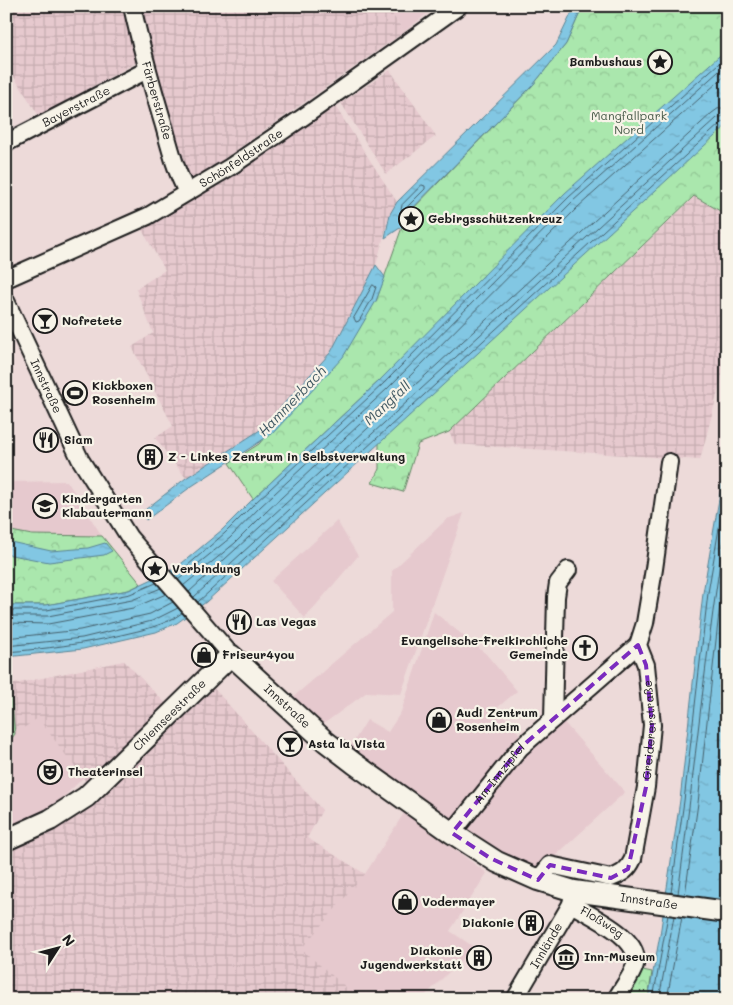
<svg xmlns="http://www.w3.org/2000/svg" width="733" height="1005" font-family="Mali,sans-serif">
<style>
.built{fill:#e6c9ce}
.industrial{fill:url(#industrial-grid)}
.park{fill:url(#park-crowns);stroke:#638264}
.pitch{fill:#aae7ad;stroke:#638264}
.water{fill:url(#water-ripples);stroke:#598393}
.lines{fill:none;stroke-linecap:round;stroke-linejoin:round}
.shore{stroke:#45606c;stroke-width:1}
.minor-casing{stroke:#1c1c1c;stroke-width:20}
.major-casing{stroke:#1c1c1c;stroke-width:24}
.minor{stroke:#f7f3e8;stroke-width:16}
.major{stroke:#f7f3e8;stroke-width:20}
.marked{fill:none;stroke:#7b2cbf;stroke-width:4;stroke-dasharray:10 6;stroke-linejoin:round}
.labels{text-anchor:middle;stroke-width:4.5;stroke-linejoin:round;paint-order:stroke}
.poi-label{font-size:12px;font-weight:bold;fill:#1c1c1c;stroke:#f7f3e8;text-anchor:start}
.street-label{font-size:12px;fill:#1c1c1c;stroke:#f7f3e8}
.park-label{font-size:12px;fill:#475948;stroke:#f7f3e8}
.water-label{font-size:14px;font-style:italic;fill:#405862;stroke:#f7f3e8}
</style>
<defs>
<pattern id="industrial-grid" width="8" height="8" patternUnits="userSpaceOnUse" patternTransform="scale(1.25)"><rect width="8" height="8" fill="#e6c9ce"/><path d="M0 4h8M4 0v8" fill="none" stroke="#c5acb0"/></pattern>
<pattern id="park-crowns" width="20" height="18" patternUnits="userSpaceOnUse" patternTransform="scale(1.25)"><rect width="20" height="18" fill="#aae7ad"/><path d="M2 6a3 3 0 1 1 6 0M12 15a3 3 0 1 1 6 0" fill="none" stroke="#92c694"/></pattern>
<pattern id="water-ripples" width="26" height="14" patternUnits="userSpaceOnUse" patternTransform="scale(1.25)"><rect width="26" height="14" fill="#82c7e3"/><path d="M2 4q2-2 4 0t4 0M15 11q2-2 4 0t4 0" fill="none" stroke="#70aac2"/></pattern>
</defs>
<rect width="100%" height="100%" fill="#eddad9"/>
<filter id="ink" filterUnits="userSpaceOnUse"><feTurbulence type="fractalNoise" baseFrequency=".02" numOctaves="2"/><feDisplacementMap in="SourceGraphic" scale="10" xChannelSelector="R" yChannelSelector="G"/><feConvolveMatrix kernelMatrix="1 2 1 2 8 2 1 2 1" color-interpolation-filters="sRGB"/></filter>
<g filter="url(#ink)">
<g class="built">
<path d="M387 6H437L404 32Z"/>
<path d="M67 481 102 536 32 535 6 530V482Z"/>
<path d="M464 513 401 694 367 692 322 725 292 698 392 612V571L447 519Z"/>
<path d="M337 521 358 556 305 618 271 581Z"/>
<path d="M434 612 486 654 517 691 497 708 530 746 561 719 625 792 541 869 504 854 383 772 351 746 367 720 388 732 401 712Z"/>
<path d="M124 661 169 707 210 684 322 810 307 838 365 874 404 813 487 873 450 931 474 947 422 999H6V852L54 827 96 795 83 778 46 814 6 831V746L15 734 10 685Z"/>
</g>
<g class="industrial">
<path d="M6 6H124L137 62 39 116 9 69 6 70Z"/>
<path d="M138 6H387L404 32 187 185Z"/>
<path d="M390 70 436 136 386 174 341 103Z"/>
<path d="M333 103 397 202 390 214 376 265 331 352 260 430 186 478 155 438 173 426 132 347 153 333 136 289 165 270 142 230 196 198Z"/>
<path d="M695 196 727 215V357L700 460 455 444 449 432Z"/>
<path d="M124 661 169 707 210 684 322 810 307 838 365 874 301 949 360 999H6V852L54 827 96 795 38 718 15 734 10 685Z"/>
</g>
<g class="park">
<path d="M583 6H727V215L694 196 449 432 418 444 403 492 372 483 379 469V381L253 499 229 463 259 444 376 301 406 216 533 85 566 44Z"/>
<path d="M6 530 32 535 102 536 141 584 129 590 46 605H6Z"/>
<path d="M638 969 652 972 648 999H621Z"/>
</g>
<path class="pitch" d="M6 685H10L15 734 6 746Z"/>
<g class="water">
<path d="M575 6H583L566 44 533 85 406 215 403 226 385 238 390 214 397 202 556 45Z"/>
<path d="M727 49V125L206 602 177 623 156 632 83 649 6 657V605H46L129 590 176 568 222 530 253 499 379 381 565 193Z"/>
<path d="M376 265 385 277 376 301 343 357 273 433 192 486 146 520 141 513 186 478 260 430 331 352Z"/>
<path d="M727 452V999H648L660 935 680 800 703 593Z"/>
<path d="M6 541 51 551 88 548 105 543 112 551 104 555 49 562 6 554Z"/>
</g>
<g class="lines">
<g class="shore">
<path d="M422 185 425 186V189L404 210H401L402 205Z"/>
<path d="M373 285 376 287 372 299 359 321 356 322 354 318Z"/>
<path d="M174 575 180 572 225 533 256 502 383 384 569 197 727 56"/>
<path d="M178 580 230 538 260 507 387 389 573 201 727 64"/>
<path d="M183 586 235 543 266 512 392 394 578 207 727 74"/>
<path d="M189 592 712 113 719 108H727"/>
<path d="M194 597 717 118 727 115"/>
<path d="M198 602 721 123 727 121"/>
<path d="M6 610H47L130 594 156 583"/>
<path d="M6 616H48L132 600 161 588"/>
<path d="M6 623 48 624 133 608 166 594"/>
<path d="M6 638 80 630 150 614 173 602"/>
<path d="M6 646 82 638 152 621 178 608"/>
<path d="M6 652C45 649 83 644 121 635 142 630 164 626 182 613"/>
<path d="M671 893 684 801 708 593 727 481"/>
<path d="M678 894C695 769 706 643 727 519"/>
<path d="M685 895 698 803 721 595 727 564"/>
<path d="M653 999 668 915"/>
<path d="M659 999 674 916"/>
<path d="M667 999 682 917"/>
</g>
<defs>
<g id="minor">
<path id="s1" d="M132 6C141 47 152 86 164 126 170 148 176 172 187 192"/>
<path id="s2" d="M6 143 147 70"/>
<path id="s3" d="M6 279 148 216 230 167 309 113 459 6"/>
<path id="s4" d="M6 301 80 459 129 537 231 655"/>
<path d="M553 719 556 597 558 583 568 570"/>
<path id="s5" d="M452 833 520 748 638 645"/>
<path id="s6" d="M538 880 550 865 611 878C622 874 628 870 633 859L646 787 652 725 646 665 638 645 645 623 654 569 669 462"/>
<path id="s7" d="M571 904C589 915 643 938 635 965 632 976 622 988 616 999"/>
<path id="s8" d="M515 999 571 904 573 894"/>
</g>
<g id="major">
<path id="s9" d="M6 840 50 820 86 797 231 655 325 741 355 764 452 833 497 862 538 880 574 891 727 912"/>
</g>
</defs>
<use href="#minor" class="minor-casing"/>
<use href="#major" class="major-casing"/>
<use href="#minor" class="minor"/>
<use href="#major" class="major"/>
</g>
</g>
<path class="marked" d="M638 645 646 665 652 725 646 787 628 869 611 878 550 865 538 880 490 858 452 833 520 748Z"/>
<defs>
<symbol id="sight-ring" viewBox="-11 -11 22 22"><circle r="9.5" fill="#f7f3e8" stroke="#1c1c1c" stroke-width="1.5"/><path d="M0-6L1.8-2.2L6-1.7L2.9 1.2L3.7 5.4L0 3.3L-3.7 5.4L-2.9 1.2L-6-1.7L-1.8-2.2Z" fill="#1c1c1c"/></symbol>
<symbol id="bar-ring" viewBox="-11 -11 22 22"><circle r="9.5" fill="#f7f3e8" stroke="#1c1c1c" stroke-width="1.5"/><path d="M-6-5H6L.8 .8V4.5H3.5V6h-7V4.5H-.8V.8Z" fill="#1c1c1c"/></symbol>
<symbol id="stadium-ring" viewBox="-11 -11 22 22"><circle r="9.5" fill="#f7f3e8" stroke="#1c1c1c" stroke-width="1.5"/><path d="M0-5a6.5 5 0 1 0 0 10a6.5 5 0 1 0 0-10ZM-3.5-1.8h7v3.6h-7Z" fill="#1c1c1c"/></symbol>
<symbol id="restaurant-ring" viewBox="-11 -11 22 22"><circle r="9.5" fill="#f7f3e8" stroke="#1c1c1c" stroke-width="1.5"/><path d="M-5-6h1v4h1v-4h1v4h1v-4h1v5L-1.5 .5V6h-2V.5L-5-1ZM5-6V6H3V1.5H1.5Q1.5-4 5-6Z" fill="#1c1c1c"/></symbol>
<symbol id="building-ring" viewBox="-11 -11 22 22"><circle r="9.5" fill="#f7f3e8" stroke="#1c1c1c" stroke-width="1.5"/><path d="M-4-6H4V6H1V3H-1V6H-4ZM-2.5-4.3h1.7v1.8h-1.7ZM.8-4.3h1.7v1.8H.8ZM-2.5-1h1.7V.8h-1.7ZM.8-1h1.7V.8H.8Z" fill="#1c1c1c"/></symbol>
<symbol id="school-ring" viewBox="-11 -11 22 22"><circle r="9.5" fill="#f7f3e8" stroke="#1c1c1c" stroke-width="1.5"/><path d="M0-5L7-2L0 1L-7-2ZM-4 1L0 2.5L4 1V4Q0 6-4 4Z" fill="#1c1c1c"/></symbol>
<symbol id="church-ring" viewBox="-11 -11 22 22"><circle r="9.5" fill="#f7f3e8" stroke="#1c1c1c" stroke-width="1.5"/><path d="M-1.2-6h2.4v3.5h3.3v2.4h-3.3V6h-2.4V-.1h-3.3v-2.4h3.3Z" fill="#1c1c1c"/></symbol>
<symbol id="shop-ring" viewBox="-11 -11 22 22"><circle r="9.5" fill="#f7f3e8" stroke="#1c1c1c" stroke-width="1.5"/><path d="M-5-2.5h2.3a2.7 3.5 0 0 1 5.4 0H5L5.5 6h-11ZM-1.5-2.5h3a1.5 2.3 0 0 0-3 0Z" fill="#1c1c1c"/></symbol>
<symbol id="theatre-ring" viewBox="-11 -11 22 22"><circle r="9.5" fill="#f7f3e8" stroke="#1c1c1c" stroke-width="1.5"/><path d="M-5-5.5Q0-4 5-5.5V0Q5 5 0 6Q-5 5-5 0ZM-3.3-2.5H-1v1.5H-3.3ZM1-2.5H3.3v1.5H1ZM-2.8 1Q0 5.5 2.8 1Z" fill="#1c1c1c"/></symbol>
<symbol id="museum-ring" viewBox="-11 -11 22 22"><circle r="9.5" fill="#f7f3e8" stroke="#1c1c1c" stroke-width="1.5"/><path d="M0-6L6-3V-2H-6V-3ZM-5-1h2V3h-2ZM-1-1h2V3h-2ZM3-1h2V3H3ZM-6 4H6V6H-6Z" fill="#1c1c1c"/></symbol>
</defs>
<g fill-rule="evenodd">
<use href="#sight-ring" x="646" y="48" width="28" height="28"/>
<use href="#sight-ring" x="397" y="205" width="28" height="28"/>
<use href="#bar-ring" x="31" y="307" width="28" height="28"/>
<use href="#stadium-ring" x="61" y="379" width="28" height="28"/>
<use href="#restaurant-ring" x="32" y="426" width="28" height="28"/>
<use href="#building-ring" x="136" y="443" width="28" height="28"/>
<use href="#school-ring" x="31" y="492" width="28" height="28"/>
<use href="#sight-ring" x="141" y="555" width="28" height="28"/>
<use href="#restaurant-ring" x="225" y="608" width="28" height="28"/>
<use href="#church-ring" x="571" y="634" width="28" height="28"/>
<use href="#shop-ring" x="190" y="641" width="28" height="28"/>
<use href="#shop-ring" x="425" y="706" width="28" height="28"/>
<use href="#bar-ring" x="276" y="730" width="28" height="28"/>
<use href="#theatre-ring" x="36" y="758" width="28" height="28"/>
<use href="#shop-ring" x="391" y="888" width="28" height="28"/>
<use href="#building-ring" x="517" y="909" width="28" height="28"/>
<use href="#museum-ring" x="552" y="943" width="28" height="28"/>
<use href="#building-ring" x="465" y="944" width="28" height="28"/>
</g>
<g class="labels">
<g class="poi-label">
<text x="642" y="66" text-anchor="end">Bambushaus</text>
<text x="428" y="223">Gebirgsschützenkreuz</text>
<text x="62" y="325">Nofretete</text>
<text x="92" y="390">Kickboxen<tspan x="92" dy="14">Rosenheim</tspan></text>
<text x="64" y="444">Siam</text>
<text x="168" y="461">Z - Linkes Zentrum in Selbstverwaltung</text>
<text x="62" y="503">Kindergarten<tspan x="62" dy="14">Klabautermann</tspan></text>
<text x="172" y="573">Verbindung</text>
<text x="256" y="626">Las Vegas</text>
<text x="568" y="645" text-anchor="end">Evangelische-Freikirchliche<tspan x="568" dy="14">Gemeinde</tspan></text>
<text x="222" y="659">Friseur4you</text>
<text x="456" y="717">Audi Zentrum<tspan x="456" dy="14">Rosenheim</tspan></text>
<text x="308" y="748">Asta la Vista</text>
<text x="68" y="776">Theaterinsel</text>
<text x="422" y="906">Vodermayer</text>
<text x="514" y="927" text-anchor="end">Diakonie</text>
<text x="462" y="955" text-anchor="end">Diakonie<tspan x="462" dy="14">Jugendwerkstatt</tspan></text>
<text x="584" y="961">Inn-Museum</text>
</g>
<g class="street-label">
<text dy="4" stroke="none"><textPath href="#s1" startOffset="98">Färberstraße</textPath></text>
<text dy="4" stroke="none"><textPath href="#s2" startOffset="79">Bayerstraße</textPath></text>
<text dy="4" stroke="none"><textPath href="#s3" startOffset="265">Schönfeldstraße</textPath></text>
<text dy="4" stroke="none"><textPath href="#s4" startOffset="94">Innstraße</textPath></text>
<text dy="4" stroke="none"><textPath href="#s9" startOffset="370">Innstraße</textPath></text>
<text dy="4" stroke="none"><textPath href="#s9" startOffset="208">Chiemseestraße</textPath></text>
<text dy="4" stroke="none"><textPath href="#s6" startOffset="242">Greidererstraße</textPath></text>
<text dy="4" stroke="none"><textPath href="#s5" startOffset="76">Am Innzipfel</textPath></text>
<text dy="4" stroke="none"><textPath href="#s9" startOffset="790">Innstraße</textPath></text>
<text dy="4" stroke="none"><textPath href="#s7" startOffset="36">Floßweg</textPath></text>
<text dy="4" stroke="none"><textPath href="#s8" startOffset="62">Innlände</textPath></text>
</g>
<g class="park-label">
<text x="629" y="120">Mangfallpark<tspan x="629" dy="14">Nord</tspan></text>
</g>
<g class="water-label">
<text transform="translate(292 401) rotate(-46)" y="5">Hammerbach</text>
<text transform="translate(387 403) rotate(-43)" y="5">Mangfall</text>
</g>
</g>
<rect width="733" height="1005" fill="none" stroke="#f7f3e8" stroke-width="25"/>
<rect x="12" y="12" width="708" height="980" fill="none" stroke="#1c1c1c" stroke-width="2" filter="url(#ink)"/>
<g transform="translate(58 948) rotate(54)" stroke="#f7f3e8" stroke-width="4" paint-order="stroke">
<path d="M0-4L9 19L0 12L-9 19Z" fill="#1c1c1c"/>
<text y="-8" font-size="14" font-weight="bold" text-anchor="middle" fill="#1c1c1c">N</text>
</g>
</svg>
